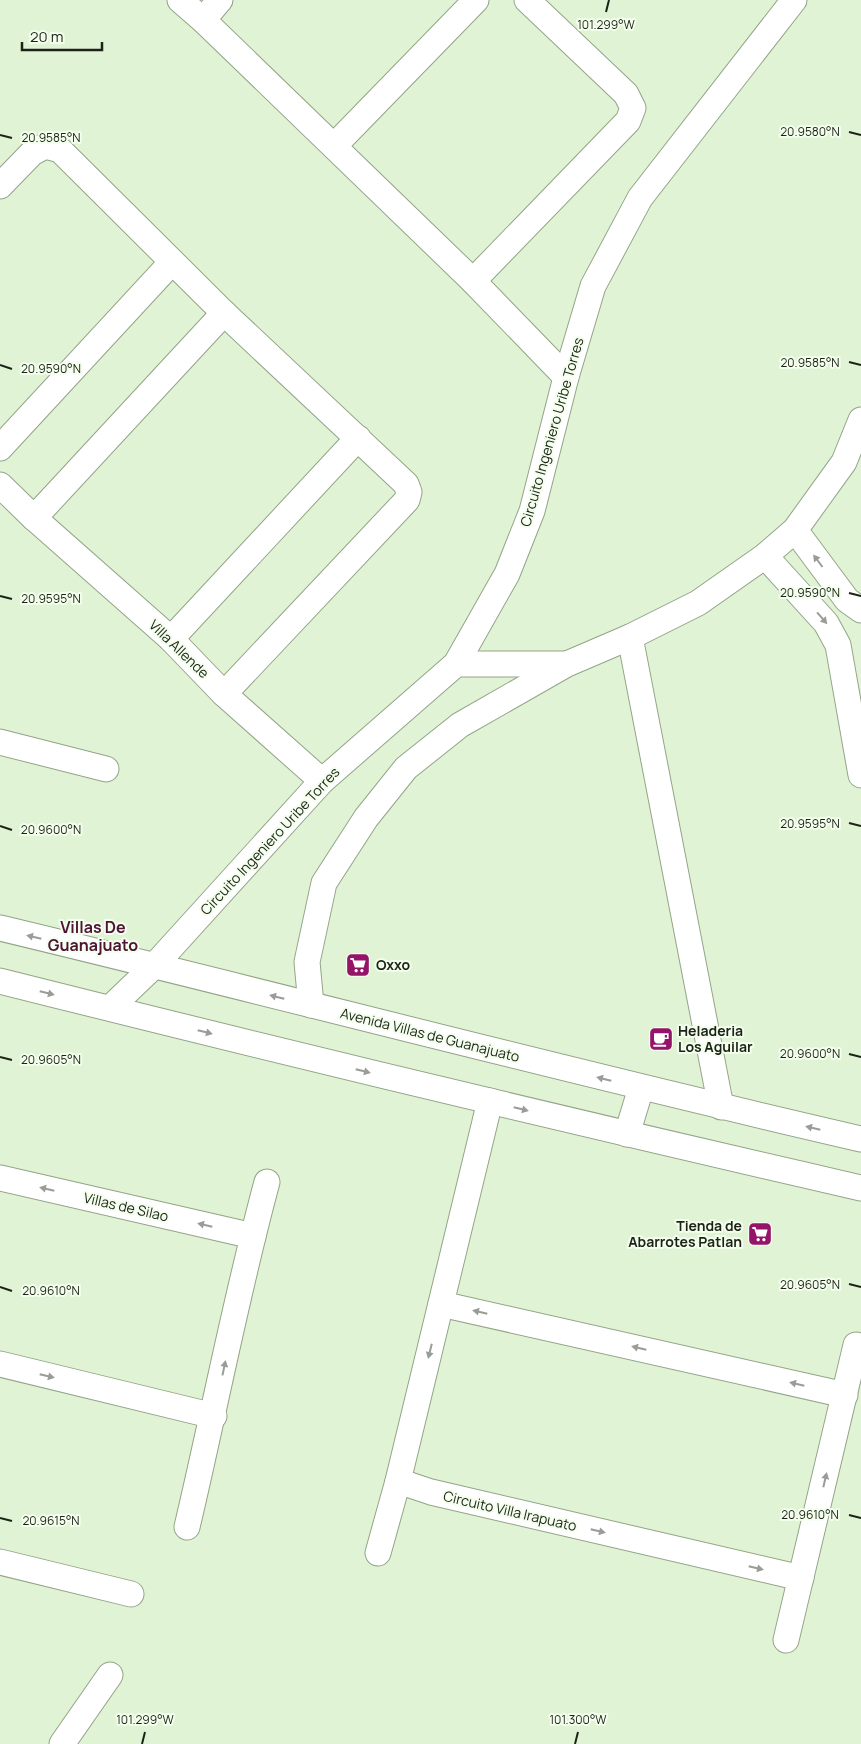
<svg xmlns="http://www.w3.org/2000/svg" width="861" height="1744" font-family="Manrope,sans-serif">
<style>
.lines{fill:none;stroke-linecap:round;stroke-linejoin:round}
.street-casing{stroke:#93a488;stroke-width:27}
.street{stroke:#fff;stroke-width:25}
.oneway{fill:#999c97}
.ticks{fill:none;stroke:#1c2217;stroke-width:2}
.labels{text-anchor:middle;stroke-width:4;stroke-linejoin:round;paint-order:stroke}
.street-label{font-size:14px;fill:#1c2217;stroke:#f3feec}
.poi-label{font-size:14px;font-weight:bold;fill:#1c2217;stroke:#f3feec;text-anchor:start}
.quarter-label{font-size:16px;font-weight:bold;fill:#4f1338;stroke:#f3feec}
.ticks-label{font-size:12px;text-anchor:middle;fill:#1c2217;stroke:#f3feec;stroke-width:4;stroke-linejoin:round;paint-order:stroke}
</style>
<rect width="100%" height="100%" fill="#e1f3d5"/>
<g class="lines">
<defs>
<g id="street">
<path d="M180 0 203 20 473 281 566 377"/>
<path d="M203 20 220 0"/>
<path d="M334 146 476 0"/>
<path d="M0 186 32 153 45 146 60 150 224 313 406 484 409 492 407 500 224 694"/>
<path d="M473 281 628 121 633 108 626 94 527 0"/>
<path d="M0 448 172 262"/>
<path d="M0 485 34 518 171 639 224 694 322 781"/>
<path d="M34 518 224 313"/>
<path d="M795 530 847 600 861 610"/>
<path d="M765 556 826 623 838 645 861 775"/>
<path d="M630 637 721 1107"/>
<path d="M171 639 358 438"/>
<path d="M456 664H564"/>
<path d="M0 742 106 769"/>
<path d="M0 928C287 997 573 1073 861 1139"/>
<path d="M0 981C286 1053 573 1122 861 1188"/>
<path d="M311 1005 307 962 324 883 366 818 406 768 460 725 567 664 630 637 698 603 765 556 795 530 844 462 861 420"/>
<path d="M110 1008 155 965 322 781 456 664 507 574 532 511 566 377 593 286 640 198 794 0"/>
<path d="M627 1134 641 1088"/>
<path d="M0 1178 253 1236"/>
<path d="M441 1304 845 1395"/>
<path d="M0 1364 214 1416"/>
<path d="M398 1481 431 1492 801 1578"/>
<path d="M187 1527C214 1413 236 1296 267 1182"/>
<path d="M378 1553 398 1481 490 1101"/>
<path d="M0 1562 131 1594"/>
<path d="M786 1640 856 1345"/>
<path d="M62 1744 110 1675"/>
</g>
</defs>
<use href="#street" class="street-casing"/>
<use href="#street" class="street"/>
</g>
<defs><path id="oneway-solid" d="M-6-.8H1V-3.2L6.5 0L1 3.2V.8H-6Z" transform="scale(1.25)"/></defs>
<g class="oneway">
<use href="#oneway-solid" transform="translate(818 561) rotate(-127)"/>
<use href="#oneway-solid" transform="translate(822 618) rotate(49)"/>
<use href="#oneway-solid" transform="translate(34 937) rotate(-167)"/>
<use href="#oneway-solid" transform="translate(47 993) rotate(14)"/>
<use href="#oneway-solid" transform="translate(277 997) rotate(-166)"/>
<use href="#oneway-solid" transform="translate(205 1032) rotate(14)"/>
<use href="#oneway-solid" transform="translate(363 1071) rotate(14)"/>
<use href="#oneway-solid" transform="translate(604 1079) rotate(-166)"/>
<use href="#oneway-solid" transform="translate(521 1109) rotate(14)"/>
<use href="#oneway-solid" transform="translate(813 1128) rotate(-167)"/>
<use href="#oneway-solid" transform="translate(47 1189) rotate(-167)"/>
<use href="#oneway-solid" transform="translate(205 1225) rotate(-167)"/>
<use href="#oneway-solid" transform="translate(480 1312) rotate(-167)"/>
<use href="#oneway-solid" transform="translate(639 1348) rotate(-167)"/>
<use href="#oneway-solid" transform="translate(430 1351) rotate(104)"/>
<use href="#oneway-solid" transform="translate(224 1368) rotate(-78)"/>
<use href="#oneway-solid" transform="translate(47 1376) rotate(13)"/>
<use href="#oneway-solid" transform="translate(797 1384) rotate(-167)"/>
<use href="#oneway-solid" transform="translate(825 1480) rotate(-77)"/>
<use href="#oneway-solid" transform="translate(598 1531) rotate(13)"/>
<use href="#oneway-solid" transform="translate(756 1568) rotate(13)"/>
</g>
<path class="ticks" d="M606 12 609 0M849 132 861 135M0 135 12 138M849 362 861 365M0 365 12 369M849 593 861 596M0 596 12 599M849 823 861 826M0 826 12 830M849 1054 861 1057M0 1057 12 1060M849 1284 861 1287M0 1287 12 1291M849 1515 861 1518M0 1518 12 1521M142 1744 145 1732M575 1744 578 1732"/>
<defs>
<symbol id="supermarket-square" viewBox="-11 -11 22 22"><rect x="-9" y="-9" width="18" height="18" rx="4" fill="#96136a" stroke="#f3feec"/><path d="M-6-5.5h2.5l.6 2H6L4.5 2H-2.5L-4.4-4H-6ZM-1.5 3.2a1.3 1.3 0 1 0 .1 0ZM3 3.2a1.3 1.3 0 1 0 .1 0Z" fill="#fff"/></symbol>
<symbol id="cafe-square" viewBox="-11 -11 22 22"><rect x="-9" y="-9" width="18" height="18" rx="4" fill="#96136a" stroke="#f3feec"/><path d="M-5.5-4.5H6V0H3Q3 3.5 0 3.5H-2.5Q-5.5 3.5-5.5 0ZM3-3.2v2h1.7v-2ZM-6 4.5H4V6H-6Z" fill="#fff"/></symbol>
</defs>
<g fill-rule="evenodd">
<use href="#supermarket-square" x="344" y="951" width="28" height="28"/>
<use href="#cafe-square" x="647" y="1025" width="28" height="28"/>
<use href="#supermarket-square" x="746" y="1220" width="28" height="28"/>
</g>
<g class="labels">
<g class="street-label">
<text transform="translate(552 432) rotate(-74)" y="5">Circuito Ingeniero Uribe Torres</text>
<text transform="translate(179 649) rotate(44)" y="5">Villa Allende</text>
<text transform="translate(270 841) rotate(-47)" y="5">Circuito Ingeniero Uribe Torres</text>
<text transform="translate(430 1035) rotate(14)" y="5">Avenida Villas de Guanajuato</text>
<text transform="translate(126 1207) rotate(13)" y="5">Villas de Silao</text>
<text transform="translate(510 1511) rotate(13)" y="5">Circuito Villa Irapuato</text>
</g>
<g class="poi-label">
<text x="376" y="970">Oxxo</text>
<text x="678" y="1036">Heladeria<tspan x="678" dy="16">Los Aguilar</tspan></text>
<text x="742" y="1231" text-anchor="end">Tienda de<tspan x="742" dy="16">Abarrotes Patlan</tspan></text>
</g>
<g class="quarter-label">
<text x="93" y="933">Villas De<tspan x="93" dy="18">Guanajuato</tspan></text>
</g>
</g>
<g class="ticks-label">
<text x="606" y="29">101.299°W</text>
<text x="810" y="136">20.9580°N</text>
<text x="51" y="142">20.9585°N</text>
<text x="810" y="367">20.9585°N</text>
<text x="51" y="373">20.9590°N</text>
<text x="810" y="597">20.9590°N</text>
<text x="51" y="603">20.9595°N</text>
<text x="810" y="828">20.9595°N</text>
<text x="51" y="834">20.9600°N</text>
<text x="810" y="1058">20.9600°N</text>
<text x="51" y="1064">20.9605°N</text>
<text x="810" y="1289">20.9605°N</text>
<text x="51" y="1295">20.9610°N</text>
<text x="810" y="1519">20.9610°N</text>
<text x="51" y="1525">20.9615°N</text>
<text x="145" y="1724">101.299°W</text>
<text x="578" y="1724">101.300°W</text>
</g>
<path d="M22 42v8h80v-8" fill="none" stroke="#1c2217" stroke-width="2.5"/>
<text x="30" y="42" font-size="15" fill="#1c2217" stroke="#f3feec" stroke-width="4" paint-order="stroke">20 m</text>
</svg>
